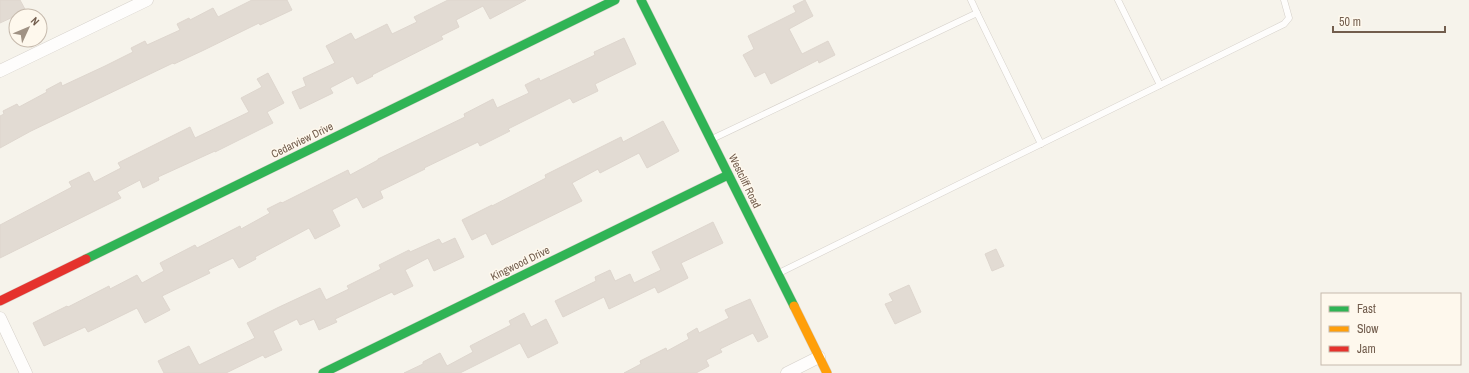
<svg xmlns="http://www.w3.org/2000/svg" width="1469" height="373" font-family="'Archivo Narrow',sans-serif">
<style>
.building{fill:#e2dbd3;stroke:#ded6ce}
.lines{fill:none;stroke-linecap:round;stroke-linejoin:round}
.lane-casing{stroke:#d5d0ca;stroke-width:7}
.street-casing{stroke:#d5d0ca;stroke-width:13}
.fast-casing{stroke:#d6d0c9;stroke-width:10}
.slow-casing{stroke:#d6d0c9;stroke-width:10}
.jam-casing{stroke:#d6d0c9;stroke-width:10}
.lane{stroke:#fefdfc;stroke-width:6}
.street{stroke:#fefdfc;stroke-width:12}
.fast{stroke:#30b455;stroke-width:9}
.slow{stroke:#ff9f0a;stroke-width:9}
.jam{stroke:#e5322d;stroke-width:9}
.labels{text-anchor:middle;stroke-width:3;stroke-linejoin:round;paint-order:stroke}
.street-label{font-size:11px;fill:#725d4d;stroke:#fef8ed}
</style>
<rect width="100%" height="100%" fill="#f6f3eb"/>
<g class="building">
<path d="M0 0H20L26 11 0 23Z"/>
<path d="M252 0H287L292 10 260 25 259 23 204 50 174 64 173 63 31 131 0 148V116L4 114 3 111 17 104 19 107 47 92 46 90 61 82 62 86 105 66 133 52 131 48 145 41 147 45 180 30 177 24 189 18 190 20 213 8 218 17Z"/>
<path d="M448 0H526L490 19 483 6 456 20 459 27 441 36 443 39 372 75 373 76 357 84 353 76 330 88 333 93 300 109 292 92 306 86 303 78 335 63 326 46 351 33 355 40 387 24 392 34 417 22 414 17Z"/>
<path d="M805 0 813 16 789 29 802 54 828 41 835 55 819 63 818 60 771 84 765 72 755 77 743 55 754 49 748 36 796 12 793 6Z"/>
<path d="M624 38 636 64 595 84 598 91 573 103 570 98 508 129 510 131 480 146 478 142 424 168 425 169 380 191 383 198 363 208 357 197 332 210 340 226 315 239 309 228 255 257 256 259 239 268 233 258 208 270 210 273 162 296 170 310 145 323 137 308 88 332 85 327 44 346 33 323 67 306 68 307 109 286 110 289 137 275 142 283 164 271 160 263 195 245 197 248 240 226 241 229 270 213 267 209 281 202 282 203 348 170 350 175 378 160V159L465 117 464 114 493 99 497 108 529 93 525 85 539 78 540 81 595 55 594 52Z"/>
<path d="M268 73 284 103 267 112 273 123 215 152V151L158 177 159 180 143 188 140 180 117 192 121 198 0 258V225L72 187 69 182 89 172 94 182 121 168 118 163 190 127 195 138 249 112 241 98 262 87 257 79Z"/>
<path d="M663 121 679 151 647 168 639 153 600 173 598 169 572 183 582 201 492 245 486 233 472 240 462 220 492 205V206L546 178 545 175 621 137 623 142Z"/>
<path d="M713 222 723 243 681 263 688 278 658 293 655 287 609 309 604 297 563 317 555 301 596 281 595 277 610 270 615 281 630 274 634 283 661 270 652 252Z"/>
<path d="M455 238 464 257 434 271 428 258 405 270 413 286 394 295 392 292 335 319 337 322 319 330 314 319 300 325 297 319 273 331 282 350 265 358 263 355 226 373H164L158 361 189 346 199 365 255 338 247 323 277 308 320 288 326 300 349 289 347 286 381 269 379 265 409 250 410 252 439 239 442 244Z"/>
<path d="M996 249 1004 266 992 271 985 254Z"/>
<path d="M909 285 921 312 895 324 885 304 893 301 889 294Z"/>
<path d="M750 299 768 337 758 342 753 333 720 349 722 352 706 360 709 366 696 373H624L641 364 640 361 666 348 667 351 689 339 687 334 697 328 699 333 729 318 725 310Z"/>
<path d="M524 313 531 327 546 319 558 343 528 358 520 343 460 373H404L423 364V362L440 353 447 366 473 352 470 346 511 325 509 321Z"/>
</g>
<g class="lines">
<defs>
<g id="lane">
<path d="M971 0 977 13"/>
<path d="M1118 0 1160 85"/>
<path d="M712 139 977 13 1041 144"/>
<path d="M779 273 1284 24 1289 18 1284 0"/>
</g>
<g id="street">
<path d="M0 71 147 0"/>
<path d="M0 318 26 373"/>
<path d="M787 373 819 357"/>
</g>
<g id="fast">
<path d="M641 0 794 306"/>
<path d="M86 259 615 0"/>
<path d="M323 373 728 175"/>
</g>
<path id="slow" d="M794 306 827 373"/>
<path id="jam" d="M0 301 86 259"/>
</defs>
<use href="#lane" class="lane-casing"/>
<use href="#street" class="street-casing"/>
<use href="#fast" class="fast-casing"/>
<use href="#slow" class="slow-casing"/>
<use href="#jam" class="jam-casing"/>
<use href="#lane" class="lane"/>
<use href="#street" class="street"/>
<use href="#fast" class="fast"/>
<use href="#slow" class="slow"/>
<use href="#jam" class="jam"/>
</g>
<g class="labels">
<g class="street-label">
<text transform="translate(302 140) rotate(-26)" y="4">Cedarview Drive</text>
<text transform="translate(745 181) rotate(64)" y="4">Westcliff Road</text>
<text transform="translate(520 263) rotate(-26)" y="4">Kingwood Drive</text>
</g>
</g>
<rect x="1321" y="293" width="140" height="72" fill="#fef8ed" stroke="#c6baad"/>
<rect x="1329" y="306" width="20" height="6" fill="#30b455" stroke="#c6baad"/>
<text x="1357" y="313" font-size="12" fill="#725d4d">Fast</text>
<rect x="1329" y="326" width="20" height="6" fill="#ff9f0a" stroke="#c6baad"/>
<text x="1357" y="333" font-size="12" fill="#725d4d">Slow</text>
<rect x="1329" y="346" width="20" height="6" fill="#e5322d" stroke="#c6baad"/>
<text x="1357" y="353" font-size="12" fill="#725d4d">Jam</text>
<g transform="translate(28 28) rotate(46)"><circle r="19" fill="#fef8ed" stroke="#c6baad"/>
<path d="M0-3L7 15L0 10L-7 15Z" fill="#a09284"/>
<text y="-6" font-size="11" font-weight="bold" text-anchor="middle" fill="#725d4d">N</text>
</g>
<path d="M1333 26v6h112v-6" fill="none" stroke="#725d4d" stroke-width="2"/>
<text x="1339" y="26" font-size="12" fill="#725d4d" stroke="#fef8ed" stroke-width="3" paint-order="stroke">50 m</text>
</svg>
